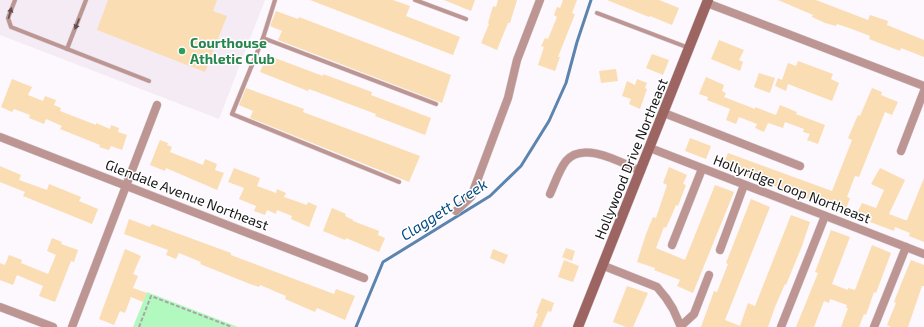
<svg xmlns="http://www.w3.org/2000/svg" width="924" height="327" font-family="'Exo 2',sans-serif">
<style>
.built{fill:#f5ebf5}
.green{fill:#b2f9bf}
.lines{fill:none;stroke-linecap:round;stroke-linejoin:round}
.stream{stroke:#5b84af;stroke-width:3}
.building{fill:#faddb2}
.lane-casing{stroke:#d8d4d8;stroke-width:5}
.street-casing{stroke:#d8d4d8;stroke-width:9}
.secondary-casing{stroke:#d8d4d8;stroke-width:11}
.path{stroke:#a8a4a8;stroke-width:2;stroke-dasharray:4 2;stroke-linecap:butt}
.lane{stroke:#bd9592;stroke-width:4}
.street{stroke:#bd9592;stroke-width:8}
.secondary{stroke:#9c6561;stroke-width:10}
.oneway{fill:#624f4f}
.leisure-dot{fill:#2e9e5b;stroke:#fff;stroke-width:1.5}
.labels{text-anchor:middle;stroke-width:3;stroke-linejoin:round;paint-order:stroke}
.leisure-label{font-size:14px;font-weight:bold;fill:#27864d;stroke:#fff;text-anchor:start}
.street-label{font-size:14px;fill:#181618;stroke:#fff}
.water-label{font-size:15px;font-style:italic;fill:#064b82;stroke:#fff}
</style>
<rect width="100%" height="100%" fill="#fdf8fd"/>
<path class="built" d="M0 0H265L219 119 0 35Z"/>
<path class="green" d="M147 292 238 327H133Z"/>
<g class="lines">
<path class="stream" d="M356 327 383 262 490 196 521 166 549 121 566 83 577 42 591 0"/>
</g>
<g class="building">
<path d="M108 0H217L213 11 227 16 205 72 97 30Z"/>
<path d="M310 0H393L410 6 406 16 460 37 453 55Z"/>
<path d="M444 0H475L471 11Z"/>
<path d="M498 0H517L510 23H508L497 50 481 43 489 24 488 23 493 6 496 7Z"/>
<path d="M563 0H577L572 13 575 14 558 57H560L555 71 538 65 544 47 541 46 545 38 548 39 557 17 554 15 557 7 560 8Z"/>
<path d="M607 0H659L679 8 672 25 650 16 649 17Z"/>
<path d="M778 0H816L868 20 870 15 888 21 887 25 924 40V57L901 48 900 51 869 39 870 36 852 29 837 24 836 26 825 23 812 17 813 15Z"/>
<path d="M276 11 298 19 299 17 451 75 442 103 278 40 282 31 270 26Z"/>
<path d="M719 40 744 50 739 60 743 62 740 71 711 59Z"/>
<path d="M652 54 669 60 663 75 646 68Z"/>
<path d="M267 55 323 76V74L372 92 371 95 431 118 425 135 375 116 376 114 309 89 308 91 260 72Z"/>
<path d="M798 61 833 74 831 79 839 83 832 101 788 84 786 91 775 86 778 78 782 80 788 63 796 66Z"/>
<path d="M616 69 618 81 601 83 599 71Z"/>
<path d="M759 73 775 78 770 93 754 87Z"/>
<path d="M706 77 724 85 722 91 726 93 724 97 755 109V107L776 115 780 105 797 112 796 114 825 125 818 144 807 140 810 134 803 132 804 129 785 122 783 128 768 123 764 132 755 128 757 124 739 117 736 124 726 120 730 109 707 100 708 97 699 94Z"/>
<path d="M12 79 32 87 28 95 43 101 45 96 56 100 54 105 61 108 60 111 96 125V123L110 129 111 125 119 128 118 132 127 135 122 150 111 146 109 150 99 147 100 145 60 129 62 126 46 119 44 124 29 118 30 115 14 109 12 112 1 107Z"/>
<path d="M637 79 647 83 645 88 647 89 640 109 629 104 631 99 622 96 627 81 635 85Z"/>
<path d="M246 88 304 109 303 112 420 156 409 182 250 118 253 111 239 105Z"/>
<path d="M872 88 882 92 881 95 898 102 892 115 885 112 859 177 855 176 847 197 850 198 845 212 833 207 834 205 812 197 811 200 723 166 728 153 832 191 852 140 848 138 858 115 860 116Z"/>
<path d="M690 138 711 146 706 159 685 151Z"/>
<path d="M160 140 168 143 167 145 172 147 170 152 203 165 205 159 217 164 215 170 224 173 217 190 166 168 165 171 150 165Z"/>
<path d="M0 166 21 175 19 180 47 190 49 184 81 197 79 201 98 209 92 224 23 196 25 192 0 182Z"/>
<path d="M669 167 687 175 683 184 686 185 678 206 676 205 671 217 666 228 664 227 656 248 685 260 715 185 734 192 693 293 677 286 680 280 654 270 655 268 637 262 646 234 653 217 656 218 667 185 663 183Z"/>
<path d="M234 168 260 178 257 186 276 193 277 189 286 193 284 197 307 205 308 202 317 206 309 227 291 219 292 216 277 210 276 214 267 210 265 215 254 211 256 206 239 199 244 188 228 182Z"/>
<path d="M880 168 905 180 889 214 905 220H907L924 178V242L909 236 910 233 895 227 894 231 870 222 872 219 857 213 862 203 876 208 884 190 871 184Z"/>
<path d="M751 199 770 207 725 320 740 326 748 303 755 306 791 215 810 222 802 246 786 285 785 284 775 307 768 327H701L714 291 717 292 728 264 726 263Z"/>
<path d="M332 208 346 214 345 216 353 220V221L379 231 378 235 385 238 379 252 346 238 345 240 323 231Z"/>
<path d="M129 219 150 227 152 224 201 242 231 253V255L334 294 336 289 355 296 345 320 317 308 315 312 285 299 286 296 260 285 259 287 250 284 200 264 201 262 179 253 176 259 166 255 168 250 124 234Z"/>
<path d="M831 230 850 237 832 284 848 290V288L855 290 872 245 891 253 876 293 874 292 866 315 864 314 859 327H841L848 308H846L847 305 830 299 829 303 824 301 814 327H796L818 273 815 272Z"/>
<path d="M52 238 62 242 61 244 78 250 74 262 71 261 55 302 39 296 43 286 17 275 13 285 0 280V263L5 265 9 255 22 260 21 263 48 274 56 255 47 251Z"/>
<path d="M566 248 575 251 572 261 562 257Z"/>
<path d="M125 249 141 256 133 274 138 276 133 288 147 293 143 302 131 297 125 313 120 311 114 325 99 319Z"/>
<path d="M493 249 508 255 504 264 490 258Z"/>
<path d="M564 260 579 266 573 282 558 277Z"/>
<path d="M911 260 924 265V286H922L908 327H891L887 325 896 303 894 302 901 284Z"/>
<path d="M627 286 648 293 633 327H626L613 322Z"/>
<path d="M542 298 554 303 551 312 548 311 541 327H533L538 314 536 313Z"/>
</g>
<g class="lines">
<defs>
<g id="lane">
<path d="M15 0 8 18 11 27 149 81"/>
<path d="M275 0 263 38 232 114 399 182"/>
<path d="M415 0 466 19"/>
<path d="M597 13 689 48"/>
<path d="M263 38 436 104"/>
<path d="M67 49 86 0"/>
</g>
<g id="street">
<path d="M707 3 924 86"/>
<path d="M664 113 800 166"/>
<path d="M0 137 364 278"/>
<path d="M650 148 924 254"/>
<path d="M901 151 924 91"/>
<path d="M550 194C555 183 559 170 566 161 583 140 622 163 641 171"/>
<path d="M456 211 471 197 508 98 517 60 540 0"/>
<path d="M672 245 702 169"/>
<path d="M720 250 744 185"/>
<path d="M604 266 657 287 666 298 673 309 681 327"/>
<path d="M0 307 53 327"/>
<path d="M681 326 694 314 709 275"/>
<path d="M72 327 157 105"/>
<path d="M781 327 825 216"/>
<path d="M874 327 906 247"/>
</g>
<path id="secondary" d="M578 327 708 0"/>
</defs>
<use href="#lane" class="lane-casing"/>
<use href="#street" class="street-casing"/>
<use href="#secondary" class="secondary-casing"/>
<path class="path" d="M139 327 151 296 232 327"/>
<use href="#lane" class="lane"/>
<use href="#street" class="street"/>
<use href="#secondary" class="secondary"/>
</g>
<defs><path id="oneway-solid" d="M-6-.8H1V-3.2L6.5 0L1 3.2V.8H-6Z"/></defs>
<g class="oneway">
<use href="#oneway-solid" transform="translate(10 13) rotate(-74)"/>
<use href="#oneway-solid" transform="translate(77 24) rotate(112)"/>
</g>
<circle class="leisure-dot" cx="182" cy="51" r="4"/>
<g class="labels">
<g class="leisure-label">
<text x="190" y="48">Courthouse<tspan x="190" dy="16">Athletic Club</tspan></text>
</g>
<g class="street-label">
<text transform="translate(631 159) rotate(-68)" y="5">Hollywood Drive Northeast</text>
<text transform="translate(792 189) rotate(21)" y="5">Hollyridge Loop Northeast</text>
<text transform="translate(187 195) rotate(21)" y="5">Glendale Avenue Northeast</text>
</g>
<g class="water-label">
<text transform="translate(444 210) rotate(-33)" y="5">Claggett Creek</text>
</g>
</g>
</svg>
